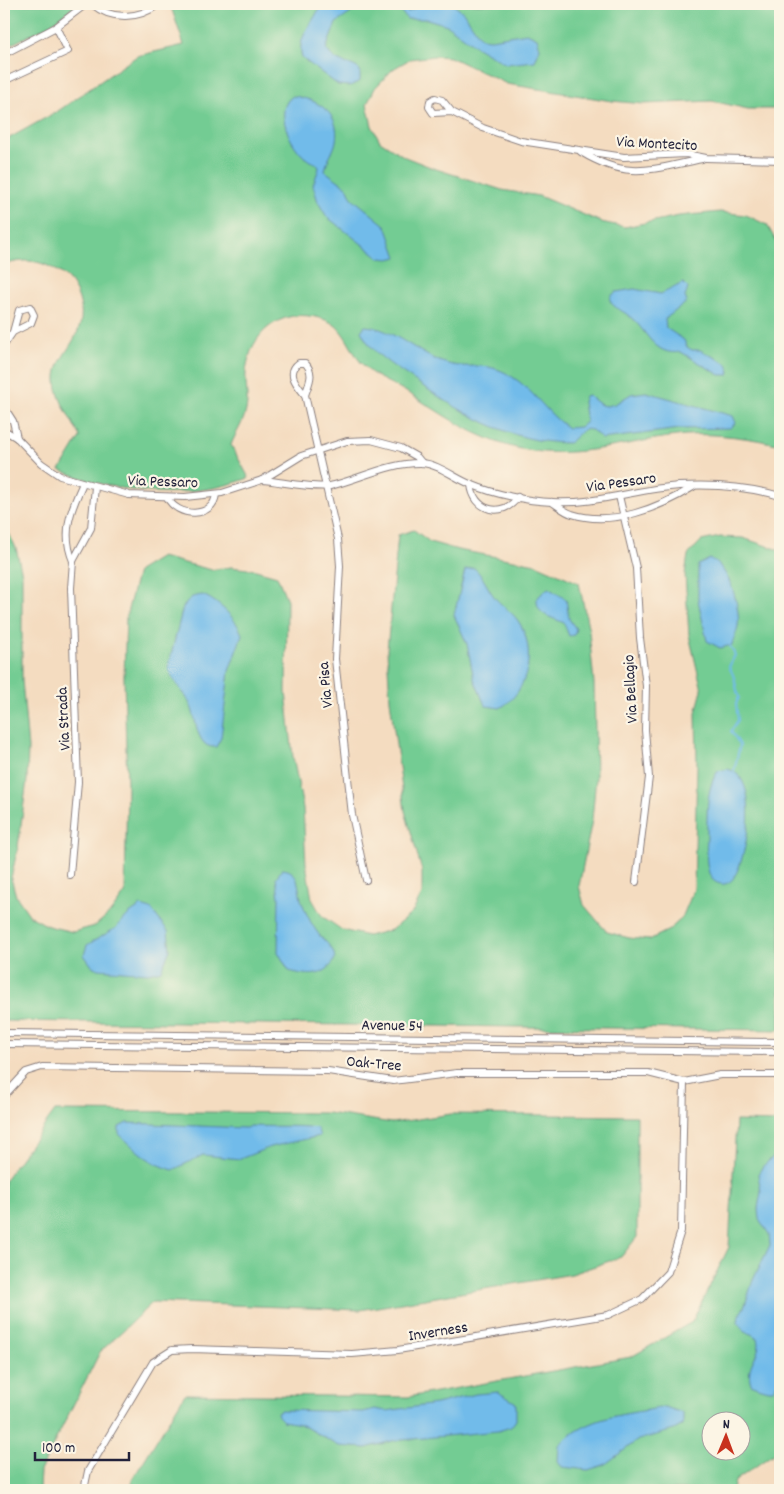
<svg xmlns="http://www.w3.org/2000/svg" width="784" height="1494" font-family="Dekko,sans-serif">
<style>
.green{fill:#73cc93;stroke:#4a7767;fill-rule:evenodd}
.water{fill:#71bbea;stroke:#4a6e92}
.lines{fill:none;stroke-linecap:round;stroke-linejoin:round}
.stream{stroke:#71bbea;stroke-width:2}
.minor-casing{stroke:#8b7f7e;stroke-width:8}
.minor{stroke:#fff;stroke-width:6}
.labels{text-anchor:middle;stroke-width:4.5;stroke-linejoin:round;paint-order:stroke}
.street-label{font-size:16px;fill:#22223b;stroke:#fcf5e5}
</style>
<rect width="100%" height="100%" fill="#fcf5e5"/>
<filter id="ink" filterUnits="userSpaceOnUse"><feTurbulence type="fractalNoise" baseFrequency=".02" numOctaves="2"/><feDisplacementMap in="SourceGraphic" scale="10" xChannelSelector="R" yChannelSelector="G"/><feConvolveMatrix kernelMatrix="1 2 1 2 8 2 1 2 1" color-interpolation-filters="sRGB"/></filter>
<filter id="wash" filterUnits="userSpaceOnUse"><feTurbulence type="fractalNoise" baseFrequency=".0096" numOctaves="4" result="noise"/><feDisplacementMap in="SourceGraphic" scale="20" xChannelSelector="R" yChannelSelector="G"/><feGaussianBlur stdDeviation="1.12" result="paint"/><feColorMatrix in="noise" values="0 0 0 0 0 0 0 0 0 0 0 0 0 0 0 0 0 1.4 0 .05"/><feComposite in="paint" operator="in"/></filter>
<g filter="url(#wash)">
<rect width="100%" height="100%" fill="#f4dcc0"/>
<g class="green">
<path d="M4 4H78L48 26 4 48Z"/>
<path d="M170 4H780L779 109H748L712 101 644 104 612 101 507 84 450 57 434 56 410 59 393 69 375 88 367 104 372 126 380 141 405 157 433 168 502 190 539 196 601 222 625 227 679 216 720 212 746 215 767 225 780 248V445C753 438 714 433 686 435 612 442 556 470 482 436 454 424 429 405 403 390 391 383 378 379 367 369 354 358 349 338 336 326 326 317 302 313 289 317 263 324 249 345 246 372 245 385 249 398 246 410 244 422 235 434 231 445L249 478C187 501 120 495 60 470L80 437C72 419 57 401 56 381 54 352 91 338 79 299 75 287 69 278 59 272 41 260 24 258 4 265V141L58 111 137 56 184 45Z"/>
<path d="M4 523 16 548 22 574V680L28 748 27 780 18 847 11 878 16 896 30 916 48 926 73 932 95 926 111 912 125 893 127 784 124 677 126 617 138 571 161 557 212 570 231 567 256 570 277 576 287 600 286 692 293 757 303 808 306 864 312 899 322 916 342 930 368 936 391 930 412 913 422 894V871L405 811 390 700 387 650 398 535 414 530 430 542 458 550 536 564 579 583 589 631 594 683 596 777 592 820 579 886 584 905 607 932 629 938 649 940 669 930 682 918 694 889 697 765 696 713 702 690 689 635 685 574 688 555 701 541 720 537 743 538 779 550 780 548V1030L4 1021Z"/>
<path d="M55 1111 328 1113 392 1123 451 1114 637 1116V1237L621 1257 572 1274 360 1310 153 1302 100 1352 40 1471 39 1490H4V1181Z"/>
<path d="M736 1121 780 1122V1449L735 1481 733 1490H132V1480L185 1394 408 1397 631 1357 692 1322 729 1247ZM712 1422H742V1452H712Z"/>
</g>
<g class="water">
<path d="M321 4H355L351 13 336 23 326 49C340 68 346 59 360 70V81L350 86 338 85 302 58C296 35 314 24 321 4Z"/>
<path d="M395 4H402L408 12 414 9 417 4H452L463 12 481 38 491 39 527 33 537 38 540 48 535 61 506 64 477 47 447 25 427 19H407Z"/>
<path d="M293 96C318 99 341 114 336 141 334 152 326 161 325 171L347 187 352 198 386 226 397 257 389 259 380 258 327 217 318 202 313 185 319 168 317 164C314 162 310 162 307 159 291 148 272 109 293 96Z"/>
<path d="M683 283 688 288 685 297 687 302 665 319 666 328 684 340 687 347 692 350H700L726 363 730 371 729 375H720L681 352C653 357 647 329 629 316 622 310 615 309 610 301L611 296 616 292 634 289 661 294Z"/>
<path d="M365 326C392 327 420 356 445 363 469 371 484 359 511 376 534 390 546 413 568 428L580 427 586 422 583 402 585 396 588 395 601 405 607 406 615 404 631 394 646 392 733 416 736 423 730 428 680 429 602 439 592 430 584 429 569 443C509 443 459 411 411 378 392 365 371 353 361 331Z"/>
<path d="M710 559C729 565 741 609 738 626 737 633 733 638 732 645L720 648 707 641 698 600V565Z"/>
<path d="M474 568C483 575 488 590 496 599 504 608 514 613 520 624 536 650 529 692 500 708L486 706 484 703 474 679 467 644 454 615 465 570Z"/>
<path d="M548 588 566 599 569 619 576 629 574 635 569 636 564 623C552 617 536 616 537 598Z"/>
<path d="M202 595C217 600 238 620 242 635L229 671 221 738 216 747C212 747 209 747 205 744 195 734 196 716 190 704 184 691 171 680 168 667L183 607 192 597Z"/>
<path d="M728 769C761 777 748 856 734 877 732 881 726 885 722 884 702 883 707 847 707 834 707 815 706 787 718 771Z"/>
<path d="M282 869C302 870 297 892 303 905 307 916 313 927 320 936 330 946 343 957 327 969 316 978 301 974 289 971L278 952 279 897 276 878Z"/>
<path d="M141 906 151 909 168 931 170 950 161 970 148 973 98 969 92 966 84 955 87 945 116 928 128 915Z"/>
<path d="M127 1123 246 1128 250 1126C272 1127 295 1125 317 1128L320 1136 270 1147 240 1159 203 1155 173 1170C147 1162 139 1152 119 1134V1127Z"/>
<path d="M780 1151V1379L773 1390C768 1391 756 1386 751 1384 744 1362 763 1356 758 1338L744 1330 738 1323 739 1316 745 1305 753 1280 770 1245 769 1234 759 1219 758 1208 761 1192 758 1174 763 1166Z"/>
<path d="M498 1392 516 1403V1420L511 1427 498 1431 392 1441 366 1448 339 1446 300 1424 283 1421 278 1416 277 1412 281 1410 363 1412 375 1409 386 1411 436 1404 476 1394Z"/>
<path d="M665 1407 683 1413V1425L674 1430 638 1440 604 1465 588 1470 562 1467 558 1462 559 1445C590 1415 624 1415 665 1407Z"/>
</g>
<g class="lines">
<path class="stream" d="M730 646 735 655 729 667C737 679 734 684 739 697L736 704 738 720 731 731 740 745 734 771"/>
</g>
</g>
<g filter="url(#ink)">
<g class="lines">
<defs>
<g id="minor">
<path d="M92 4C112 21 139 19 159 4"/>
<path d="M4 54 56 27 86 4"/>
<path d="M4 81 68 51 56 27"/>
<path d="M452 112 433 113 429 107 430 101 435 98 442 100 452 112 483 128 521 141 624 157 686 154 706 158 780 160"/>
<path d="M581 152C629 181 651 169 702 159"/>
<path d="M4 345 13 332 19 310 30 307 34 315 31 323 13 332"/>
<path d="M305 395C309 383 315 373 305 363H299C285 373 298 386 305 395L338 539 340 566 335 659 352 815 366 880"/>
<path d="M4 407 13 421 17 438"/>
<path d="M4 430 17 438 41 463 60 476 129 495 185 497 222 493 262 480 301 456 347 441 371 440 401 448 417 457 422 463"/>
<path d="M262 480C278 481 315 489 330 486 360 479 390 462 422 463 438 464 455 478 470 484 494 494 526 501 552 502 595 505 637 489 679 486 715 484 746 486 780 496"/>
<path d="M471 484C473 511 503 519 518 497"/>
<path d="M619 496 636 568 640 638 646 686 645 730 649 777 636 882"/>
<path d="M167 497C177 518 214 519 216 494"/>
<path d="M552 502C558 506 565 512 572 514 612 527 659 508 693 487"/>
<path d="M73 561C61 533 71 509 83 483"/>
<path d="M70 875 78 782 71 588 73 561 91 528 95 487"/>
<path d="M4 1033 780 1042"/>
<path d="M4 1044 780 1052"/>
<path d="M4 1096 26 1072 42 1067 328 1071 393 1081 457 1073H648L684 1082 720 1075H780"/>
<path d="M84 1490 88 1471 153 1362 172 1350 192 1349 352 1354 398 1350 608 1315 642 1299 668 1272 681 1231 684 1082"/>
</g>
</defs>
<use href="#minor" class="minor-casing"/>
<use href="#minor" class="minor"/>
</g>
</g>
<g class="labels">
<g class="street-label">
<text transform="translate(657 142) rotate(3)" y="6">Via Montecito</text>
<text transform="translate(163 480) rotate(2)" y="6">Via Pessaro</text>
<text transform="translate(621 481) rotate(-8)" y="6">Via Pessaro</text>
<text transform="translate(324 685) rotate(-95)" y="6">Via Pisa</text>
<text transform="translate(629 689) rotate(-93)" y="6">Via Bellagio</text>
<text transform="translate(62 719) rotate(-93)" y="6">Via Strada</text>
<text transform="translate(392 1024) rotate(1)" y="6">Avenue 54</text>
<text transform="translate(374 1062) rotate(5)" y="6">Oak-Tree</text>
<text transform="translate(438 1330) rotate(-9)" y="6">Inverness</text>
</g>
</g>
<rect width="784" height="1494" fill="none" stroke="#fcf5e5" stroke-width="20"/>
<g transform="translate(726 1436) rotate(1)"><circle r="24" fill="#fcf5e5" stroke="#a5a1a1"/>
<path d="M0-4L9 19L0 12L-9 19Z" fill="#c8321e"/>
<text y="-8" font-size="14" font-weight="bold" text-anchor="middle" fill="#22223b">N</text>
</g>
<path d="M35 1452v8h94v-8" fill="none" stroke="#22223b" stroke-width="2.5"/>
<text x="42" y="1452" font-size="15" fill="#22223b" stroke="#fcf5e5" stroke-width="4" paint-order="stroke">100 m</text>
</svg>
